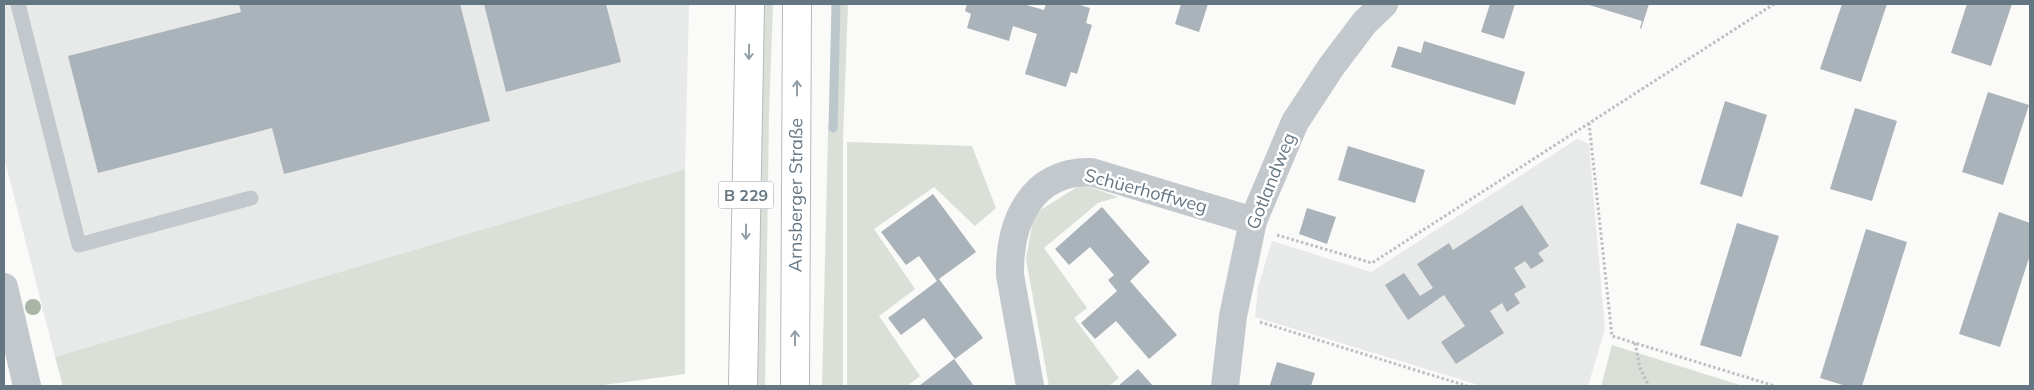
<svg xmlns="http://www.w3.org/2000/svg" width="2034" height="390" font-family="Mulish,sans-serif">
<style>
.built{fill:#e8e9e9}
.green{fill:#dadfd7}
.lines{fill:none;stroke-linecap:round;stroke-linejoin:round}
.stream{stroke:#bbc7cb;stroke-width:9}
.building{fill:#aab3b9}
.primary-casing{stroke:#b5babe;stroke-width:30}
.path{stroke:#bbbfc2;stroke-width:3;stroke-dasharray:2.5 2.5;stroke-linecap:butt}
.service{stroke:#c3c8cc;stroke-width:15}
.minor{stroke:#c3c8cc;stroke-width:28}
.primary{stroke:#fff;stroke-width:28}
.tree{fill:#aab4a7}
.oneway{stroke:#939fa8}
.labels{text-anchor:middle;stroke-width:5;stroke-linejoin:round;paint-order:stroke}
.shield{fill:#fff;stroke:#939fa8;stroke-width:1}
.shield-label{font-size:16px;font-weight:bold;fill:#657683}
.street-label{font-size:18px;fill:#657683;stroke:#fff}
</style>
<rect width="100%" height="100%" fill="#fafaf8"/>
<g class="built">
<path d="M4 4H689L685 169 55 357 4 157Z"/>
<path d="M1577 139 1589 144 1605 329 1588 386H1482L1255 317 1258 287 1272 241 1371 272Z"/>
</g>
<g class="green">
<path d="M764 4H773L769 114 765 386H757Z"/>
<path d="M838 4H848L843 139V386H822L828 134Z"/>
<path d="M847 142 972 146 996 208 975 226 934 187 874 229 915 289 879 316 920 376 907 386H847Z"/>
<path d="M685 169V374L596 386H63L55 357Z"/>
<path d="M1082 184 1118 197 1098 203 1044 248 1087 308 1074 318 1119 378 1109 386H1049L1026 259 1034 214Z"/>
<path d="M1612 345 1743 386H1601Z"/>
</g>
<g class="lines">
<path class="stream" d="M833 128 836 4"/>
</g>
<g class="building">
<path d="M239 4H460L490 121 284 174 272 128 98 173 68 56 241 12Z"/>
<path d="M484 4H606L621 62 506 92Z"/>
<path d="M967 4H1023L1044 10 1046 4H1077L1090 8 1086 23 1092 25 1077 74 1071 72 1066 87 1025 74 1037 34 1013 26 1009 41 967 28 971 14 965 11Z"/>
<path d="M1181 4H1208L1199 32 1175 24Z"/>
<path d="M1490 4H1515L1504 39 1481 32Z"/>
<path d="M1586 4H1649L1641 29 1640 28 1642 21Z"/>
<path d="M1842 4H1887L1861 82 1820 69Z"/>
<path d="M1967 4H2012L1991 66 1951 53Z"/>
<path d="M1424 41 1525 72 1515 105 1391 67 1398 46 1421 53Z"/>
<path d="M1988 92 2029 105 2003 185 1962 172Z"/>
<path d="M1725 101 1767 115 1742 197 1700 184Z"/>
<path d="M1855 108 1897 121 1872 201 1830 189Z"/>
<path d="M1348 146 1425 170 1415 203 1338 180Z"/>
<path d="M933 194 976 252 939 279 983 338 955 359 924 318 901 335 888 318 937 281 919 256 906 265 881 232Z"/>
<path d="M1522 205 1549 246 1538 253 1544 261 1531 269 1525 261 1514 268 1526 287 1514 294 1520 303 1507 312 1502 303 1490 311 1504 333 1456 364 1441 342 1465 326 1444 295 1408 320 1385 285 1404 273 1420 296 1433 288 1417 264 1449 243 1453 250Z"/>
<path d="M1102 207 1150 262 1130 281 1177 335 1149 359 1116 321 1095 339 1081 323 1117 291 1108 280 1114 275 1090 247 1069 265 1055 249Z"/>
<path d="M1307 208 1336 217 1327 244 1299 234Z"/>
<path d="M1999 212 2030 223V255L2000 347 1959 334Z"/>
<path d="M1737 223 1779 236 1741 357 1700 345Z"/>
<path d="M1866 229 1907 242 1862 386H1846L1820 378Z"/>
<path d="M954 359 974 386H919Z"/>
<path d="M1277 362 1315 373 1311 386 1270 385Z"/>
<path d="M1138 369 1153 386H1118Z"/>
</g>
<g class="lines">
<defs>
<g id="primary">
<path d="M743 386 750 4"/>
<path id="s1" d="M795 386 797 4"/>
</g>
</defs>
<use href="#primary" class="primary-casing"/>
<g class="path">
<path d="M1589 123 1612 336 1775 386"/>
<path d="M1277 235 1372 263 1774 4"/>
<path d="M1260 322 1467 386"/>
<path d="M1635 343 1640 368 1649 386"/>
</g>
<path class="service" d="M18 4 79 245 251 198"/>
<g class="minor">
<path d="M4 287 27 386"/>
<path d="M1030 386 1010 275C1009 222 1031 171 1091 172L1253 221"/>
<path d="M1225 386 1233 316 1253 221 1295 122 1331 67 1365 22 1384 4"/>
</g>
<use href="#primary" class="primary"/>
</g>
<circle class="tree" cx="33" cy="307" r="8"/>
<defs><path id="oneway-shaft" d="M-6 0H5M1.5-3L5.5 0L1.5 3" fill="none" stroke-width="1.6" stroke-linecap="round" stroke-linejoin="round" transform="scale(1.25)"/></defs>
<g class="oneway">
<use href="#oneway-shaft" transform="translate(749 52) rotate(91)"/>
<use href="#oneway-shaft" transform="translate(797 88) rotate(-90)"/>
<use href="#oneway-shaft" transform="translate(746 232) rotate(91)"/>
<use href="#oneway-shaft" transform="translate(795 338) rotate(-90)"/>
</g>
<g class="labels">
<rect class="shield" x="718.5" y="181.5" width="55" height="27" rx="4"/>
<g class="shield-label">
<text x="746" y="201">B 229</text>
</g>
<g class="street-label">
<text transform="translate(1271 181) rotate(-68)" y="6">Gotlandweg</text>
<text transform="translate(1146 191) rotate(15)" y="6">Schüerhoffweg</text>
<text dy="6" stroke="none"><textPath href="#s1" startOffset="191">Arnsberger Straße</textPath></text>
</g>
</g>
<rect width="2034" height="390" fill="none" stroke="#657683" stroke-width="10"/>
</svg>
